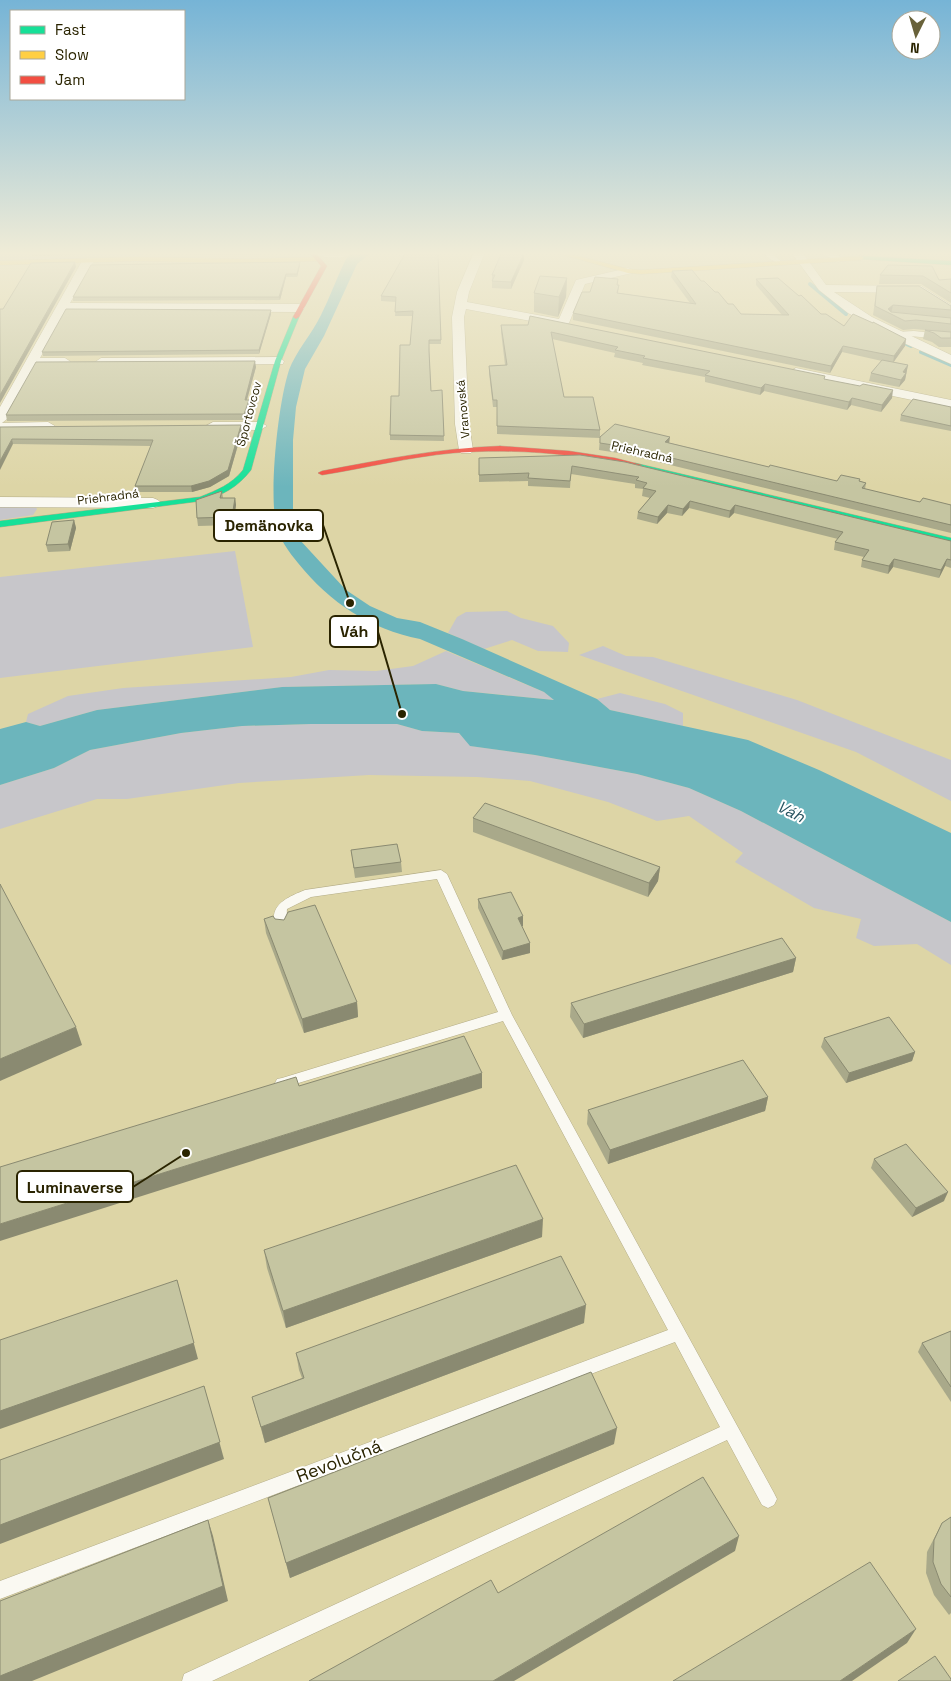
<svg xmlns="http://www.w3.org/2000/svg" width="951" height="1681" font-family="'Space Grotesk',sans-serif">
<style>
.green{fill:#c7c6ca}
.water{fill:#6cb5bc}
.lines{fill:none;stroke-linecap:round;stroke-linejoin:round}
.stream{stroke:#6cb5bc;stroke-width:4}
.lane-casing{stroke:#b3ac87;stroke-width:1}
.street-casing{stroke:#b3ac87;stroke-width:1}
.fast-casing{stroke:#b3ac87;stroke-width:1}
.slow-casing{stroke:#b3ac87;stroke-width:1}
.jam-casing{stroke:#b3ac87;stroke-width:1}
.lane{fill:#faf9f2;fill-rule:evenodd}
.street{fill:#faf9f2;fill-rule:evenodd}
.fast{fill:#16e098;fill-rule:evenodd}
.slow{fill:#ffcf43;fill-rule:evenodd}
.jam{fill:#f24e42;fill-rule:evenodd}
.wall{fill:#a9a98a}
.shaded-wall{fill:#8a8a71}
.building{fill:#c5c5a1;stroke:#8a8a71}
.labels{text-anchor:middle;stroke-width:4;stroke-linejoin:round;paint-order:stroke}
.far-street-label{font-size:12px;fill:#2a2400;stroke:#fff}
.water-label{font-size:16px;font-style:italic;fill:#275461;stroke:#fff}
.near-street-label{font-size:18px;fill:#2a2400;stroke:#fff}
.leader{fill:none;stroke:#2a2400;stroke-width:2}
.callout-dot{fill:#2a2400;stroke:#fff;stroke-width:2}
.callout{fill:#fff;stroke:#2a2400;stroke-width:2}
.callout-label{font-size:16px;text-anchor:middle;font-weight:bold;fill:#2a2400}
</style>
<rect width="100%" height="100%" fill="#ddd5a6"/>
<g class="green">
<path d="M0 252H146L137 257 0 260Z"/>
<path d="M0 505 36 507 37 509 33 515 0 520Z"/>
<path d="M235 551 253 647 0 678V577Z"/>
<path d="M507 611 521 618 553 626 569 643 568 652 538 651 512 640 484 649 448 633 457 617 466 612Z"/>
<path d="M603 646 626 656 653 657 797 700 951 760V801L856 752 579 655Z"/>
<path d="M446 651 544 692 555 700 463 691 436 684 282 687 97 710 40 726 26 722 28 714 68 696 123 688 291 677 329 670 376 671 413 666Z"/>
<path d="M620 693 665 704 683 713V726L610 710 597 699Z"/>
<path d="M311 724H397L422 731 459 733 471 746 535 755 637 774 689 788 741 811 951 922V965L917 944 874 946 856 938 861 919 814 908 735 862 743 853 689 816 657 821 608 802 530 781 477 777 369 775 239 783 127 799H97L0 829V785L54 768 90 750 181 733 242 726Z"/>
</g>
<path class="water" d="M352 252H372L357 264 324 336 305 369 296 407 293 440V517L299 539 346 590 370 606 397 618 420 622 462 639 597 699 610 710 748 740 819 770 951 833V922L741 811 689 788 637 774 535 755 470 746 459 733 422 731 397 724H311L242 726 181 733 90 750 54 768 0 785V729L26 722 40 726 97 710 282 687 436 684 463 691 554 700 544 692 420 639C370 629 330 603 298 563 289 552 279 539 276 524 269 490 278 404 289 370 295 353 313 332 321 315 330 297 337 277 346 259Z"/>
<g class="lines">
<g class="stream">
<path d="M810 284 846 314"/>
<path d="M900 341 911 346"/>
<path d="M921 352 951 365"/>
</g>
<defs>
<g id="lane">
<path d="M404 252H413L400 256V254Z"/>
<path d="M764 252H770L782 262 777 263 767 257Z"/>
<path d="M914 331 951 335V339C942 338 897 336 894 334L897 332Z"/>
<path d="M441 870 447 874 512 1015 774 1493 777 1499 774 1505 768 1508 762 1505 727 1440 212 1681H182L184 1674 720 1427 675 1342 0 1599V1581L668 1330 503 1021 282 1088 277 1087 275 1083 277 1079 282 1078 498 1012 437 879 311 897 287 909C286 916 290 926 286 932H278C265 907 285 898 305 890Z"/>
</g>
<g id="street">
<path d="M311 252H349L351 254C344 260 317 258 311 252Z"/>
<path d="M474 252H485L469 292 467 302 559 319 576 280 628 268 634 271 632 273 585 284 569 323 563 327 466 309 464 317 469 424 473 450 471 453H461L459 450 455 424 452 317 457 292Z"/>
<path d="M791 252H802L826 285 921 286 951 305V314L918 293 834 292 872 317 951 355V364L897 340 848 313 819 290Z"/>
<path d="M819 252H833L844 259 838 262Z"/>
<path d="M88 258 94 261 70 303 299 304 305 308 299 312 66 311 40 358H65L71 362 65 366H36L7 419 2 423 48 422 55 426 48 430 0 431V407L82 261Z"/>
<path d="M278 357 284 361 283 364 101 366 95 362 101 358Z"/>
<path d="M796 368 951 400V408L791 375 789 372Z"/>
<path d="M213 422H260L267 426 260 430 208 429 206 426Z"/>
<path d="M0 497 153 498 158 500 161 503 158 506 153 508 0 507Z"/>
</g>
<g id="fast">
<path d="M861 256 951 261V265L859 259 858 258Z"/>
<path d="M296 315 299 317 281 361 251 470C238 487 222 496 201 501L0 527V521L200 497C217 490 231 485 243 470L275 361 293 317Z"/>
<path d="M635 463 951 538V544L635 467Z"/>
</g>
<g id="slow">
<path d="M553 252H563L628 269 641 270 861 256 864 258 861 260 641 274 628 273Z"/>
<path d="M135 257 246 259 318 257 321 259 318 261 246 263 135 261 0 265V261Z"/>
</g>
<g id="jam">
<path d="M309 252H315L327 266 299 317 296 319 293 317 321 266Z"/>
<path d="M500 446 569 451 615 458 642 465 638 467C577 454 516 448 453 453 409 457 366 468 322 475L318 473 322 471C381 460 439 448 500 446Z"/>
</g>
</defs>
<use href="#lane" class="lane-casing"/>
<use href="#street" class="street-casing"/>
<use href="#fast" class="fast-casing"/>
<use href="#slow" class="slow-casing"/>
<use href="#jam" class="jam-casing"/>
<use href="#lane" class="lane"/>
<use href="#street" class="street"/>
<use href="#fast" class="fast"/>
<use href="#slow" class="slow"/>
<use href="#jam" class="jam"/>
</g>
<g class="wall">
<path d="M31 252H75L76 255 32 256Z"/>
<path d="M181 252H303L246 255 181 254Z"/>
<path d="M524 253V260L511 289 492 288V275Z"/>
<path d="M438 254 441 344H429L431 391 442 390 444 441 390 440V435L410 345 413 316H395L396 302 381 301V296Z"/>
<path d="M300 265 297 277H286L280 300 73 301V297Z"/>
<path d="M888 265 939 280 951 279V303L921 284H879L880 275Z"/>
<path d="M672 271 701 281 741 314 782 315 756 285V279L844 326 906 339 905 346 893 362 908 365 905 380 899 387 869 381 871 373 882 361 842 352 830 373 573 320V313L590 292 618 279 617 285H619L618 293 690 303 671 277Z"/>
<path d="M567 278 566 297 558 317 534 312V293Z"/>
<path d="M877 286 951 306V347H939L932 342 923 339 925 330 914 329 903 330 873 315Z"/>
<path d="M271 314 259 354 43 356 42 352Z"/>
<path d="M501 325H528L825 379 892 398 881 412 851 405 847 410 764 391 760 395 705 382V377L642 365 643 363 614 357 615 353 552 339 564 397 600 430V438L497 434V407H493L489 373V366L505 365 501 332Z"/>
<path d="M256 367 247 400 249 406 245 420 7 421 6 415Z"/>
<path d="M951 407V431L900 421 901 415Z"/>
<path d="M0 427 242 431 229 476 210 487 192 492H136L135 486 151 446 13 444Z"/>
<path d="M600 437 670 443 769 467 837 481H860L866 483 865 489 920 502 951 505V533L625 454 599 450Z"/>
<path d="M580 455 951 541V568L945 566 939 578 893 567 888 574 861 567 862 560 864 557 834 550 835 542 838 539 734 513 729 518 689 508 682 516 667 513 657 524 637 519 638 512 650 498 642 496 643 489 635 488V484L571 474 570 488 528 486V481L479 482V458Z"/>
<path d="M222 491 223 498H235L236 505 233 525 198 526 197 518Z"/>
<path d="M74 520 76 528 70 551 48 552 46 545Z"/>
<path d="M473 818 660 867 658 881 648 897 473 832Z"/>
<path d="M351 850 401 862 402 872 355 878Z"/>
<path d="M478 899 523 916V926H522L530 953 502 960 478 908Z"/>
<path d="M264 919H275L357 1002 358 1017 304 1033 266 933Z"/>
<path d="M796 958 793 972 583 1038 570 1017 571 1003Z"/>
<path d="M824 1038 915 1052 912 1061 846 1083 821 1047Z"/>
<path d="M768 1097 765 1111 608 1164 587 1124 588 1110Z"/>
<path d="M874 1159 944 1201 912 1217 871 1168Z"/>
<path d="M542 1237 286 1328 267 1268 264 1250Z"/>
<path d="M584 1323 265 1443 252 1397 302 1378 299 1370 296 1353Z"/>
<path d="M951 1331V1402L918 1352 922 1343Z"/>
<path d="M614 1444 290 1578 268 1498Z"/>
<path d="M951 1517V1613L949 1615 934 1595 926 1573 927 1552 942 1523Z"/>
</g>
<g class="shaded-wall">
<path d="M524 253V260L511 289V282Z"/>
<path d="M75 262 76 267 0 403V395Z"/>
<path d="M300 262V265L297 277V274Z"/>
<path d="M286 274V277L280 300 279 297Z"/>
<path d="M567 278 566 297 558 317 559 297Z"/>
<path d="M893 305 891 314 888 309Z"/>
<path d="M271 310V314L259 354V350Z"/>
<path d="M906 339 905 346 893 363 894 356Z"/>
<path d="M843 346 842 352 830 373 831 366Z"/>
<path d="M255 361 256 367 245 406V400Z"/>
<path d="M908 365 905 380 899 387 903 372Z"/>
<path d="M765 384 764 391 760 395 761 388Z"/>
<path d="M893 390 892 398 881 412 882 405Z"/>
<path d="M852 398 851 405 847 410 849 402Z"/>
<path d="M249 400V406L245 420 244 414Z"/>
<path d="M241 425 242 431 229 476 210 487 192 492 191 486Z"/>
<path d="M670 437 669 444 665 442Z"/>
<path d="M12 439 13 444 0 470V461Z"/>
<path d="M235 498 236 505 233 525 232 517Z"/>
<path d="M690 501 689 508 682 516 683 509Z"/>
<path d="M668 505 667 513 657 524 658 517Z"/>
<path d="M735 505 734 513 729 518 730 511Z"/>
<path d="M74 520 76 528 70 551 68 544Z"/>
<path d="M894 559 893 567 888 574 889 566Z"/>
<path d="M947 559 945 566 939 578 941 570Z"/>
<path d="M660 867 658 881 648 897 649 883Z"/>
<path d="M523 916V926L517 927 518 918Z"/>
<path d="M530 943V953L502 960 503 951Z"/>
<path d="M796 958 793 972 583 1038 584 1024Z"/>
<path d="M357 1002 358 1017 304 1033 302 1019Z"/>
<path d="M76 1027 82 1045 0 1081V1059Z"/>
<path d="M915 1052 912 1061 846 1083 849 1073Z"/>
<path d="M482 1073V1088L0 1241V1224Z"/>
<path d="M768 1097 765 1111 608 1164 610 1150Z"/>
<path d="M948 1192 944 1201 912 1217 916 1208Z"/>
<path d="M543 1219 542 1237 286 1328 283 1311Z"/>
<path d="M177 1280 198 1359 0 1429V1411Z"/>
<path d="M586 1305 584 1323 265 1443 261 1427Z"/>
<path d="M204 1386 224 1459 0 1544V1525Z"/>
<path d="M617 1428 614 1444 290 1578 286 1563Z"/>
<path d="M208 1520 213 1536 228 1601 32 1681H0V1676Z"/>
<path d="M739 1536 735 1551 514 1681H493Z"/>
<path d="M916 1629 907 1643 852 1681H840Z"/>
</g>
<g class="building">
<path d="M406 252 438 254 441 340H429V351L431 391 442 390 444 436 390 435 391 396H399L400 345H410L413 311 395 312 396 297 381 296Z"/>
<path d="M502 252 524 253 511 282 492 281 495 275H492Z"/>
<path d="M75 262 0 395V309H3L31 263Z"/>
<path d="M300 262 297 274H286L279 297H73L91 265Z"/>
<path d="M888 265 932 266 939 280 951 279V293L923 276 880 275Z"/>
<path d="M692 270 701 281H704L715 292H718L728 304H733L741 314 789 315 756 279 778 278 799 296 801 295 821 314H826L844 326 853 314 873 323V322L906 339 894 356 843 346 831 366 573 313 582 292H590L595 277 618 279 617 285H619L617 293 696 304 672 271Z"/>
<path d="M540 276 567 278 559 297 534 293Z"/>
<path d="M877 286H919L951 306V310L893 305 888 309 891 312 951 318V324L916 320 905 321 875 306Z"/>
<path d="M66 309 271 310 259 350 42 352Z"/>
<path d="M530 316 825 376 824 379 860 386 863 384 893 390 882 405 852 398 849 402 765 384 761 388 705 375 710 371 643 358 645 356 615 350 618 347 551 332 564 397H593L600 430 497 426V400H493L489 366 507 365 501 325H528Z"/>
<path d="M925 330 951 332V338H941L934 333Z"/>
<path d="M882 360 908 365 903 372 906 373 901 380 871 373Z"/>
<path d="M255 361 245 400H249L244 414 6 415 36 362Z"/>
<path d="M913 399 951 407V426L901 415Z"/>
<path d="M615 424 670 437 665 442 769 467 770 465 837 481 841 475 860 479 859 481 866 483 862 488 920 502 923 498 951 505V525L626 447 600 443V437Z"/>
<path d="M241 425 228 470 209 481 191 486H135L153 440 12 439 0 461V427Z"/>
<path d="M580 455 625 462 951 541V560L947 559 941 570 894 559 889 566 862 560 869 550 835 542 843 532 735 505 730 511 690 501 683 509 668 505 658 517 638 512 656 491 643 488 647 483 636 480 639 477 572 466 570 481 528 478 529 473 479 475V458Z"/>
<path d="M222 491 220 498H235L232 517 197 518 196 500Z"/>
<path d="M74 520 68 544 46 545 52 522Z"/>
<path d="M485 803 660 867 649 883 473 818Z"/>
<path d="M397 844 401 862 354 868 351 850Z"/>
<path d="M0 884 76 1027 0 1059Z"/>
<path d="M511 892 523 916 518 918 530 943 503 951 478 899Z"/>
<path d="M315 905 357 1002 302 1019 264 919 273 916 275 919 284 920 288 912Z"/>
<path d="M782 938 796 958 584 1024 571 1003Z"/>
<path d="M889 1017 915 1052 849 1073 824 1038Z"/>
<path d="M464 1036 482 1073 0 1224V1167L296 1077 299 1086Z"/>
<path d="M743 1060 768 1097 610 1150 588 1110Z"/>
<path d="M906 1144 948 1192 916 1208 874 1159Z"/>
<path d="M516 1165 543 1219 283 1311 264 1250Z"/>
<path d="M561 1256 586 1305 261 1427 252 1397 304 1378 296 1353Z"/>
<path d="M177 1280 194 1343 0 1411V1340Z"/>
<path d="M951 1331V1387L922 1343Z"/>
<path d="M591 1372 617 1428 286 1563 268 1498Z"/>
<path d="M204 1386 220 1442 0 1525V1460Z"/>
<path d="M703 1477 739 1536 493 1681H309L491 1580 498 1593Z"/>
<path d="M951 1517V1597L941 1584 933 1562 934 1540 942 1523Z"/>
<path d="M208 1520 223 1586 0 1676V1601Z"/>
<path d="M870 1562 916 1629 840 1681H673Z"/>
<path d="M935 1656 951 1679V1681H898Z"/>
</g>
<linearGradient id="sky" x2="0" y2="1"><stop stop-color="#76b4d6"/><stop offset="0.52" stop-color="#f0ecd7"/><stop offset="1" stop-color="#f0ecd7" stop-opacity="0"/></linearGradient>
<rect width="951" height="487" fill="url(#sky)"/>
<g class="labels">
<g class="far-street-label">
<text transform="translate(463 409) rotate(-95)" y="4">Vranovská</text>
<text transform="translate(249 414) rotate(-75)" y="4">Športovcov</text>
<text transform="translate(642 452) rotate(13)" y="4">Priehradná</text>
<text transform="translate(108 497) rotate(-7)" y="4">Priehradná</text>
</g>
<g class="water-label">
<text transform="translate(791 811) rotate(27)" y="6">Váh</text>
</g>
<g class="near-street-label">
<text transform="translate(339 1461) rotate(-21)" y="6">Revolučná</text>
</g>
</g>
<path class="leader" d="M350 603L323 525M402 714L378 632M186 1153L133 1187"/>
<g class="callout-dot">
<circle cx="350" cy="603" r="5"/>
<circle cx="402" cy="714" r="5"/>
<circle cx="186" cy="1153" r="5"/>
</g>
<g class="callout">
<rect x="214" y="510" width="109" height="31" rx="5"/>
<rect x="330" y="616" width="48" height="31" rx="5"/>
<rect x="17" y="1171" width="116" height="31" rx="5"/>
</g>
<g class="callout-label">
<text x="269" y="531">Demänovka</text>
<text x="354" y="637">Váh</text>
<text x="75" y="1193">Luminaverse</text>
</g>
<rect x="10" y="10" width="175" height="90" fill="#ffffff" stroke="#aaa799"/>
<rect x="20" y="26" width="25" height="8" fill="#16e098" stroke="#aaa799"/>
<text x="55" y="35" font-size="15" fill="#2a2400">Fast</text>
<rect x="20" y="51" width="25" height="8" fill="#ffcf43" stroke="#aaa799"/>
<text x="55" y="60" font-size="15" fill="#2a2400">Slow</text>
<rect x="20" y="76" width="25" height="8" fill="#f24e42" stroke="#aaa799"/>
<text x="55" y="85" font-size="15" fill="#2a2400">Jam</text>
<g transform="translate(916 35) rotate(185)"><circle r="24" fill="#ffffff" stroke="#aaa799"/>
<path d="M0-4L9 19L0 12L-9 19Z" fill="#69623a"/>
<text y="-8" font-size="14" font-weight="bold" text-anchor="middle" fill="#2a2400">N</text>
</g>
</svg>
